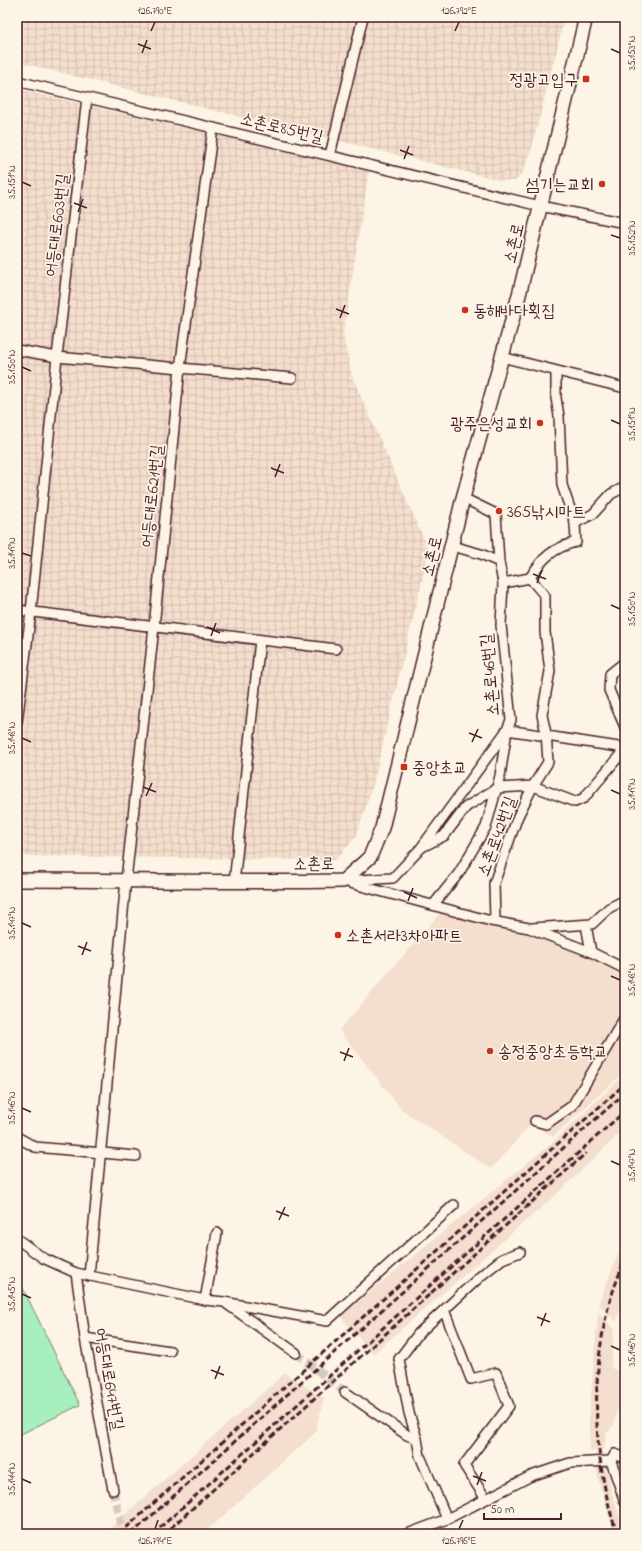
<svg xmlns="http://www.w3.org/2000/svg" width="642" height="1551" font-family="'Indie Flower','Poor Story',sans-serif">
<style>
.built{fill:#f4decd}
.industrial{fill:url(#industrial-grid)}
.garden{fill:#a7efbc;stroke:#788774}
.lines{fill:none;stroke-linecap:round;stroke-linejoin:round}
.street-tunnel{stroke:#d8cac0;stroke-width:9;stroke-dasharray:9 4.5;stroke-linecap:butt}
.street-casing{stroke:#4a1f2b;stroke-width:12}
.secondary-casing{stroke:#4a1f2b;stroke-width:16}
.street{stroke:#fcf5e5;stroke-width:9}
.secondary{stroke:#fcf5e5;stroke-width:13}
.rail{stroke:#4a1f2b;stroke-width:3;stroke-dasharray:6 3;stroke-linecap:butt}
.ticks{fill:none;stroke:#4a1f2b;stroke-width:1.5}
.poi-dot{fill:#c8321e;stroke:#fcf5e5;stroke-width:1.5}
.labels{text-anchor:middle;stroke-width:3.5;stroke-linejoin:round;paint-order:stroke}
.poi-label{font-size:17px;fill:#4a1f2b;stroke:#fcf5e5;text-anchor:start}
.street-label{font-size:17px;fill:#4a1f2b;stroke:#fcf5e5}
.neatline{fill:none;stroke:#4a1f2b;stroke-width:1.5}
.ticks-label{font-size:10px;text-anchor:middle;fill:#4a1f2b}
</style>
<defs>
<pattern id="industrial-grid" width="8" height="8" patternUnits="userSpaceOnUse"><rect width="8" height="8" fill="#f4decd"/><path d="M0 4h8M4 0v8" fill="none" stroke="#d3beb0"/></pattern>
</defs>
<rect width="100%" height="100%" fill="#fcf5e5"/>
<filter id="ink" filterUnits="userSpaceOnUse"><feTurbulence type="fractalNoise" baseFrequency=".025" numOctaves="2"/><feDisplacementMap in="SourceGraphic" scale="8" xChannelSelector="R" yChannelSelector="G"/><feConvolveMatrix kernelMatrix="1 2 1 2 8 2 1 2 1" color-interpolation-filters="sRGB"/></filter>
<g filter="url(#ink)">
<g class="built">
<path d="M441 912 566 945 625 974V1071L553 1137 531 1124 491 1169 401 1109 339 1030Z"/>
<path d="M625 1074V1128L558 1193 373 1354 340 1316 554 1141Z"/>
<path d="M625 1237V1292L616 1322 598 1304Z"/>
<path d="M598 1312 614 1329 611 1368 623 1373V1389L614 1425 606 1434 604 1449 590 1452 589 1420Z"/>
<path d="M285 1373 324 1398 315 1433 203 1534H103Z"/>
<path d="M604 1453 611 1490 625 1534H615L598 1479 594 1454Z"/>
</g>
<g class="industrial">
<path d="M17 17H565L531 151 522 174 515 181 499 180 17 62Z"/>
<path d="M17 89 369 171 343 335 352 376 429 551 374 781 356 837 336 860 17 856Z"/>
</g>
<path class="garden" d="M17 1276 80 1405 17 1436Z"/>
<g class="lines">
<g class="street-tunnel">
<path d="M296 1353 345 1392"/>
<path d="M113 1490 123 1534"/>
</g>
<defs>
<g id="street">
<path d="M622 17H625"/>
<path d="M17 81 540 206 625 223"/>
<path d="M330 155 363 17"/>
<path d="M17 350 57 357 292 378"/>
<path d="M502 357 625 388"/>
<path d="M463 498 496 514 499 562"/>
<path d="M575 523 593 514 611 494 625 487"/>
<path d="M452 546 481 554 499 562 503 583 530 578"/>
<path d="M17 610 336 649"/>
<path d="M625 662 610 674 609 690 625 727"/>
<path d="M17 722 31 612 57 357 87 98"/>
<path d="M422 847 444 836 466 807 497 788 533 786 575 802 584 798 625 749"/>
<path d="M343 881 393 878 421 848 507 730 625 748"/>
<path d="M234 883 260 640"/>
<path d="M350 883 491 921 529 928 591 952"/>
<path d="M434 904 459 873 486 827 500 776 507 730 511 720 501 625 503 583"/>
<path d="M495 921 494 883 518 816 533 786 548 762 546 733 542 715 550 671 545 632V596L530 578C542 558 553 548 576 542L575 523 562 485 559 416 556 398V372"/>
<path d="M586 925 591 952 625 969"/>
<path d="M532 928 592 924 609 908 625 900"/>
<path d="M535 1121 546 1124 572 1106 625 1017"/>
<path d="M17 1137 35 1147 136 1156"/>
<path d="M17 1239 43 1258 76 1273 205 1300 224 1302 327 1321 454 1205"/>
<path d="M76 1273 85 1338 113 1490"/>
<path d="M89 1276 126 880 154 627 180 368 213 128"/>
<path d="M205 1300 217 1233"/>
<path d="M227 1304 296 1353"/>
<path d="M444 1310 471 1379 496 1373 509 1406 464 1465 486 1499"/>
<path d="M85 1338 170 1351"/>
<path d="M345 1392 407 1435 417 1439 420 1456 447 1519"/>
<path d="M417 1439 409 1413 399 1359 419 1333 483 1274 502 1259 520 1252"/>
<path d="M611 1461 625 1502"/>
<path d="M611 1461 615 1454 625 1458"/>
<path d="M407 1534 447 1519 531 1476 570 1463 611 1461"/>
</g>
<path id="secondary" d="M17 880C126 880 234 883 343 881L370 857 382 828 463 498 519 295 586 17"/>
</defs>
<use href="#street" class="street-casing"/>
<use href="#secondary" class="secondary-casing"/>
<use href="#street" class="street"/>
<use href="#secondary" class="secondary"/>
<g class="rail">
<path d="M119 1534 625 1084"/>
<path d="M131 1534 625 1093"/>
<path d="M153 1534 625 1111"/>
<path d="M164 1534 586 1153"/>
<path d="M617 1534C594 1464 590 1385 607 1312 611 1294 619 1276 625 1258"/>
</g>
</g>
</g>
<path class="ticks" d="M151 31 155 22M455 31 459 22M138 44 151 49M611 49 620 53M142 53 147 40M400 150 413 155M404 159 409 146M22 182 31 186M74 203 87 208M78 212 83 199M611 235 620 238M336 309 349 314M340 318 345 305M22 367 31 371M611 420 620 424M271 468 284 473M275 477 280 464M22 553 31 556M533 574 546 579M537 583 542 570M611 605 620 609M207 627 220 633M211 636 216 623M469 733 482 738M22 738 31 742M472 742 478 729M143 787 156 792M611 790 620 794M146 796 152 783M404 892 417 898M408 901 413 888M22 923 31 927M78 946 91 951M82 955 87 942M611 976 620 980M340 1052 353 1057M344 1061 349 1048M22 1108 31 1112M611 1161 620 1165M276 1211 289 1216M279 1220 285 1207M22 1294 31 1298M537 1317 550 1322M541 1326 546 1313M611 1346 620 1350M211 1370 224 1375M215 1379 220 1366M473 1476 486 1481M22 1479 31 1483M477 1485 482 1472M155 1529 158 1520M459 1529 463 1520"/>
<g class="poi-dot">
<rect x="582" y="75" width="8" height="8" rx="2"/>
<circle cx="602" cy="184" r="4"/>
<circle cx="465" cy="310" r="4"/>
<circle cx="540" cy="423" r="4"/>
<circle cx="499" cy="511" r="4"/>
<rect x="400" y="763" width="8" height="8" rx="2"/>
<circle cx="338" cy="935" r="4"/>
<circle cx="490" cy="1051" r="4"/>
</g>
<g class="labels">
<g class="poi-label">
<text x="578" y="85" text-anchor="end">정광고입구</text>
<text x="594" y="190" text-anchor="end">섬기는교회</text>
<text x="473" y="316">동해바다횟집</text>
<text x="532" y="429" text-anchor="end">광주은성교회</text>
<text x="507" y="517">365낚시마트</text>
<text x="412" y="773">중앙초교</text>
<text x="346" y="941">소촌서라3차아파트</text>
<text x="498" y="1057">송정중앙초등학교</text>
</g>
<g class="street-label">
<text transform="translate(282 127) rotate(13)" y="6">소촌로85번길</text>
<text transform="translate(56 225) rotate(-83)" y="6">어등대로603번길</text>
<text transform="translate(513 243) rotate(-77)" y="6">소촌로</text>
<text transform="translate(151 496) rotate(-84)" y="6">어등대로621번길</text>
<text transform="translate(431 556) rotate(-76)" y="6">소촌로</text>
<text transform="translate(489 675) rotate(-95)" y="6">소촌로46번길</text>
<text transform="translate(496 836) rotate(-70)" y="6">소촌로42번길</text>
<text transform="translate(314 863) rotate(-1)" y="6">소촌로</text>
<text transform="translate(110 1379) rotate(80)" y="6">어등대로647번길</text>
</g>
</g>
<rect width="642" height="1551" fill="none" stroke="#fcf5e5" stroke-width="44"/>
<path d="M484 1513v6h77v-6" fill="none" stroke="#4a1f2b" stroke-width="2"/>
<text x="490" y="1513" font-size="12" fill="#4a1f2b" stroke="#fcf5e5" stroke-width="3" paint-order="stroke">50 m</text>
<rect x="22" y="22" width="598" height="1507" class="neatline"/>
<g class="ticks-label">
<text x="155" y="14">126.790°E</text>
<text x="459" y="14">126.792°E</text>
<text transform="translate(631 53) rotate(-90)" y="4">35.153°N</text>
<text transform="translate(11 182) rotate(-90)" y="4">35.151°N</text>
<text transform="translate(631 238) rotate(-90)" y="4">35.152°N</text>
<text transform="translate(11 367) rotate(-90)" y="4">35.150°N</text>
<text transform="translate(631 424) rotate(-90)" y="4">35.151°N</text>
<text transform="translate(11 553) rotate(-90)" y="4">35.149°N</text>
<text transform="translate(631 609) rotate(-90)" y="4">35.150°N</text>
<text transform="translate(11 738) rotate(-90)" y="4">35.148°N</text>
<text transform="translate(631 794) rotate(-90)" y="4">35.149°N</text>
<text transform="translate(11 923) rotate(-90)" y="4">35.147°N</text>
<text transform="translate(631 980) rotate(-90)" y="4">35.148°N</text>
<text transform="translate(11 1108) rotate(-90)" y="4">35.146°N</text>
<text transform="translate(631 1165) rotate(-90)" y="4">35.147°N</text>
<text transform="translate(11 1294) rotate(-90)" y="4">35.145°N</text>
<text transform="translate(631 1350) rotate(-90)" y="4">35.146°N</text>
<text transform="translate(11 1479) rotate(-90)" y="4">35.144°N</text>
<text x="155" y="1544">126.794°E</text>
<text x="459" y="1544">126.796°E</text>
</g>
</svg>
